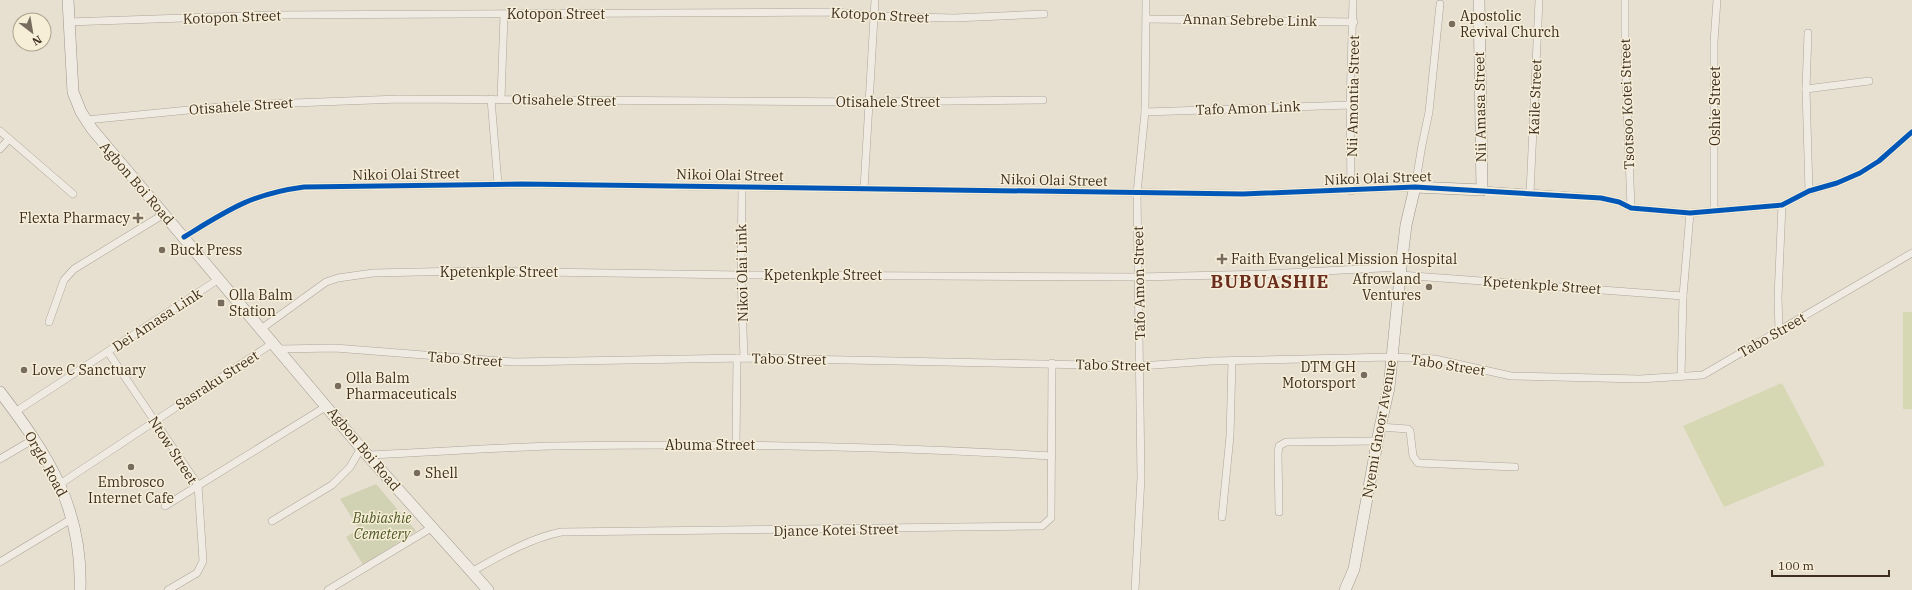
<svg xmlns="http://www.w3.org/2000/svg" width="1912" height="590" font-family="'IBM Plex Serif',serif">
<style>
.green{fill:#d6d7b3}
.cemetery{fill:#d1d1b3}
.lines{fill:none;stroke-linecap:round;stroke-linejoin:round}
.street-casing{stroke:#ada599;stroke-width:8}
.secondary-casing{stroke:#9c958a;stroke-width:12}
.street{stroke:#efebe3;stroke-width:7}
.secondary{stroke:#efebe3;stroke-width:11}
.cycleway-casing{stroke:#f7eed8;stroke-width:8}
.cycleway{stroke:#0057b8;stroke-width:5}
.poi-dot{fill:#786c5e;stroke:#f7eed8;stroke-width:1.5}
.labels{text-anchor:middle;stroke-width:3;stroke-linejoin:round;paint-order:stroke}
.street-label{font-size:14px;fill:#3d2e20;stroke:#f7eed8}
.poi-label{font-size:14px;fill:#3d2e20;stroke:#f7eed8;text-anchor:start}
.park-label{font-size:14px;font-style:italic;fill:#4d5a26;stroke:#f7eed8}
.district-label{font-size:18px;font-weight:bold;letter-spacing:1px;fill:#6b2e1e;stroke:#f7eed8}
</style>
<rect width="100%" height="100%" fill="#e7e0d1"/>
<g class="green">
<rect x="1903" y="312" width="9" height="97"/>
<path d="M1782 383 1825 465 1724 507 1683 426Z"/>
</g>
<path class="cemetery" d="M376 484 416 531 363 565 346 537 359 529 340 499Z"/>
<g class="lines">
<defs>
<g id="street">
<path d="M1625 0V52L1631 208"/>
<path d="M1147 19 1354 22"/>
<path d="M68 22 271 15 836 12 874 16 954 18 1044 14"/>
<path d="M1808 33 1806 89 1809 191"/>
<path d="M1806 89 1869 81"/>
<path d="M491 99 498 184"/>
<path d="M501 99 504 15"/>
<path d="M1145 112 1350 105"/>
<path d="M86 120 240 105 399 99 868 102 1043 100"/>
<path d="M0 131 73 194"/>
<path d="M0 149 9 139"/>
<path d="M742 187 741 275 744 358"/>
<path d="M864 189 875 0"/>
<path d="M1482 190 1601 198 1619 202 1631 208 1690 213 1782 205 1809 191 1837 183 1860 173 1879 161 1912 132"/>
<path d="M1351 191 1350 105 1353 0"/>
<path d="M1530 193 1539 0"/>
<path d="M1714 211V42L1717 0"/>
<path d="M184 237C228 210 251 194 304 187L522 184 1243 194 1415 187 1422 145 1429 112 1440 4"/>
<path d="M1400 275 1683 296"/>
<path d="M49 322 64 280 74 269 164 214"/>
<path d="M261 329 326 282 338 278 373 273 465 271 741 275 1139 277 1267 274 1401 267"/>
<path d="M1779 332 1778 297 1782 205"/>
<path d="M279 349 335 348 514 362 744 358 1140 366 1212 361 1392 357 1435 359 1511 376 1640 379 1703 375 1912 253"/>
<path d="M108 352 198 485 203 561 197 573 168 590"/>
<path d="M1681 376 1683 296 1690 213"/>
<path d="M15 412 219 279"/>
<path d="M1380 427 1408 429 1410 431 1413 456 1418 463 1515 467"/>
<path d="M736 445 737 358"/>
<path d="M368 455C429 452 491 448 553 446 720 443 886 446 1052 456"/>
<path d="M0 459 34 439"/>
<path d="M60 484 273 343"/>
<path d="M165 506 327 406"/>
<path d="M1279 512 1278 454 1279 446 1286 442 1377 441"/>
<path d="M1222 517 1230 436 1232 361"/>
<path d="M272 521 332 485 350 467 361 448"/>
<path d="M0 562 73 518"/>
<path d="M471 572C500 556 528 539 561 532L1042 526 1051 518 1052 363"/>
<path d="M328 590 431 528"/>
<path d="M1135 590 1141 477 1137 193 1145 112 1146 0"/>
</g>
<g id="secondary">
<path d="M68 0 73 92 81 112 92 129 361 448 488 590"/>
<path d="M0 392C48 455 83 508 80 590"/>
<path d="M1345 590 1354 569 1380 427 1389 388 1401 267 1406 225 1415 187 1482 190 1479 0"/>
</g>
</defs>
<use href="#street" class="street-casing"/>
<use href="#secondary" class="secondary-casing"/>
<use href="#street" class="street"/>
<use href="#secondary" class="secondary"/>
<defs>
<path id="cycleway" d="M184 237C228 210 251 194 304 187L522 184 1243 194 1415 187 1601 198 1619 202 1631 208 1690 213 1782 205 1809 191 1837 183 1860 173 1879 161 1912 132"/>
</defs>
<use href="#cycleway" class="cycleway-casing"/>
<use href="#cycleway" class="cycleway"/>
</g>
<g class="poi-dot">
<circle cx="1452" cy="24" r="4"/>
<path d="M136 212h4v4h4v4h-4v4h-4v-4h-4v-4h4z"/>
<circle cx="162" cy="250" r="4"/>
<path d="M1220 253h4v4h4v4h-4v4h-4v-4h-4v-4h4z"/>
<circle cx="1429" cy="287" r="4"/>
<rect x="217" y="299" width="8" height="8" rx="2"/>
<circle cx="24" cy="370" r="4"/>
<circle cx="1364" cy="375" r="4"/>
<circle cx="338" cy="386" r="4"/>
<circle cx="131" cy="467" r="4"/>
<circle cx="417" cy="473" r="4"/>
</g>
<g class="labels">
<g class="street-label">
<text x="556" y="19">Kotopon Street</text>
<text transform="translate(880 15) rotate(3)" y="5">Kotopon Street</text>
<text transform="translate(232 17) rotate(-2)" y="5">Kotopon Street</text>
<text transform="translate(1250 20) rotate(1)" y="5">Annan Sebrebe Link</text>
<text transform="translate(1353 96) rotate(-89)" y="5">Nii Amontia Street</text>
<text transform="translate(1535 97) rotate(-88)" y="5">Kaile Street</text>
<text transform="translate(564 100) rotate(1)" y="5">Otisahele Street</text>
<text x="888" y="107">Otisahele Street</text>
<text transform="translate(1627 104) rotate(-92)" y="5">Tsotsoo Kotei Street</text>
<text transform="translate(241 106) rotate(-4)" y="5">Otisahele Street</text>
<text transform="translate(1715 106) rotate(-90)" y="5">Oshie Street</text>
<text transform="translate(1480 107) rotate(-91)" y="5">Nii Amasa Street</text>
<text transform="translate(1248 108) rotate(-2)" y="5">Tafo Amon Link</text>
<text transform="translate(406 174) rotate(-1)" y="5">Nikoi Olai Street</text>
<text transform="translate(730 175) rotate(1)" y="5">Nikoi Olai Street</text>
<text transform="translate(1378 178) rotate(-2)" y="5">Nikoi Olai Street</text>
<text transform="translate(1054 180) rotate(1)" y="5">Nikoi Olai Street</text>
<text transform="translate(137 183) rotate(49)" y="5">Agbon Boi Road</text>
<text x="499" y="277">Kpetenkple Street</text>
<text transform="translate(742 273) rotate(-91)" y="5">Nikoi Olai Link</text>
<text x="823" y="280">Kpetenkple Street</text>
<text transform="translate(1139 283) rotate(-91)" y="5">Tafo Amon Street</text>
<text transform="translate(1542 285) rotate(4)" y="5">Kpetenkple Street</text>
<text transform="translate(157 320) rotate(-33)" y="5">Dei Amasa Link</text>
<text transform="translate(1772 335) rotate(-30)" y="5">Tabo Street</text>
<text transform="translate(465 359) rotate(4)" y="5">Tabo Street</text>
<text transform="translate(789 359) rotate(1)" y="5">Tabo Street</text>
<text transform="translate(1113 365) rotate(1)" y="5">Tabo Street</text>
<text transform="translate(1448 365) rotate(9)" y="5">Tabo Street</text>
<text transform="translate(217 380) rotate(-33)" y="5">Sasraku Street</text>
<text transform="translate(1379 429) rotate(-80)" y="5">Nyemi Gnoor Avenue</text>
<text x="710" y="450">Abuma Street</text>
<text transform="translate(364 449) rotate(50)" y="5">Agbon Boi Road</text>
<text transform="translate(173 450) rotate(57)" y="5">Ntow Street</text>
<text transform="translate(46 464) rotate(61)" y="5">Orgle Road</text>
<text transform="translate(836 530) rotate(-1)" y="5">Djance Kotei Street</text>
</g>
<g class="poi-label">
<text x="1460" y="21">Apostolic<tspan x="1460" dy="16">Revival Church</tspan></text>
<text x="130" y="223" text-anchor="end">Flexta Pharmacy</text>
<text x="170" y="255">Buck Press</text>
<text x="1231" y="264">Faith Evangelical Mission Hospital</text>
<text x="1421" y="284" text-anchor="end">Afrowland<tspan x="1421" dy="16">Ventures</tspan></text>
<text x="229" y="300">Olla Balm<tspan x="229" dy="16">Station</tspan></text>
<text x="1356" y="372" text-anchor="end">DTM GH<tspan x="1356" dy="16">Motorsport</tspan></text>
<text x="32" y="375">Love C Sanctuary</text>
<text x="346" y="383">Olla Balm<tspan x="346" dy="16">Pharmaceuticals</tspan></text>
<text x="425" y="478">Shell</text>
<text x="131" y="487" text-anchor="middle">Embrosco<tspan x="131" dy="16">Internet Cafe</tspan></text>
</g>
<g class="park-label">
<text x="382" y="523">Bubiashie<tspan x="382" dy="16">Cemetery</tspan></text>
</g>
<g class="district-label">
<text x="1270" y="288">BUBUASHIE</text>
</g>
</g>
<g transform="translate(32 32) rotate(149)"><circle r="19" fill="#f7eed8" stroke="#ada18e"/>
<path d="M0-3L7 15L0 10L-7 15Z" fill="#786c5e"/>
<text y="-6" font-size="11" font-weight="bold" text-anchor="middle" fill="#3d2e20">N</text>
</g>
<path d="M1772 570v6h117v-6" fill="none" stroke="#3d2e20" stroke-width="2"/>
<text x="1778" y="570" font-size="12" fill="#3d2e20" stroke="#f7eed8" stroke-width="3" paint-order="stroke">100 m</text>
</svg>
